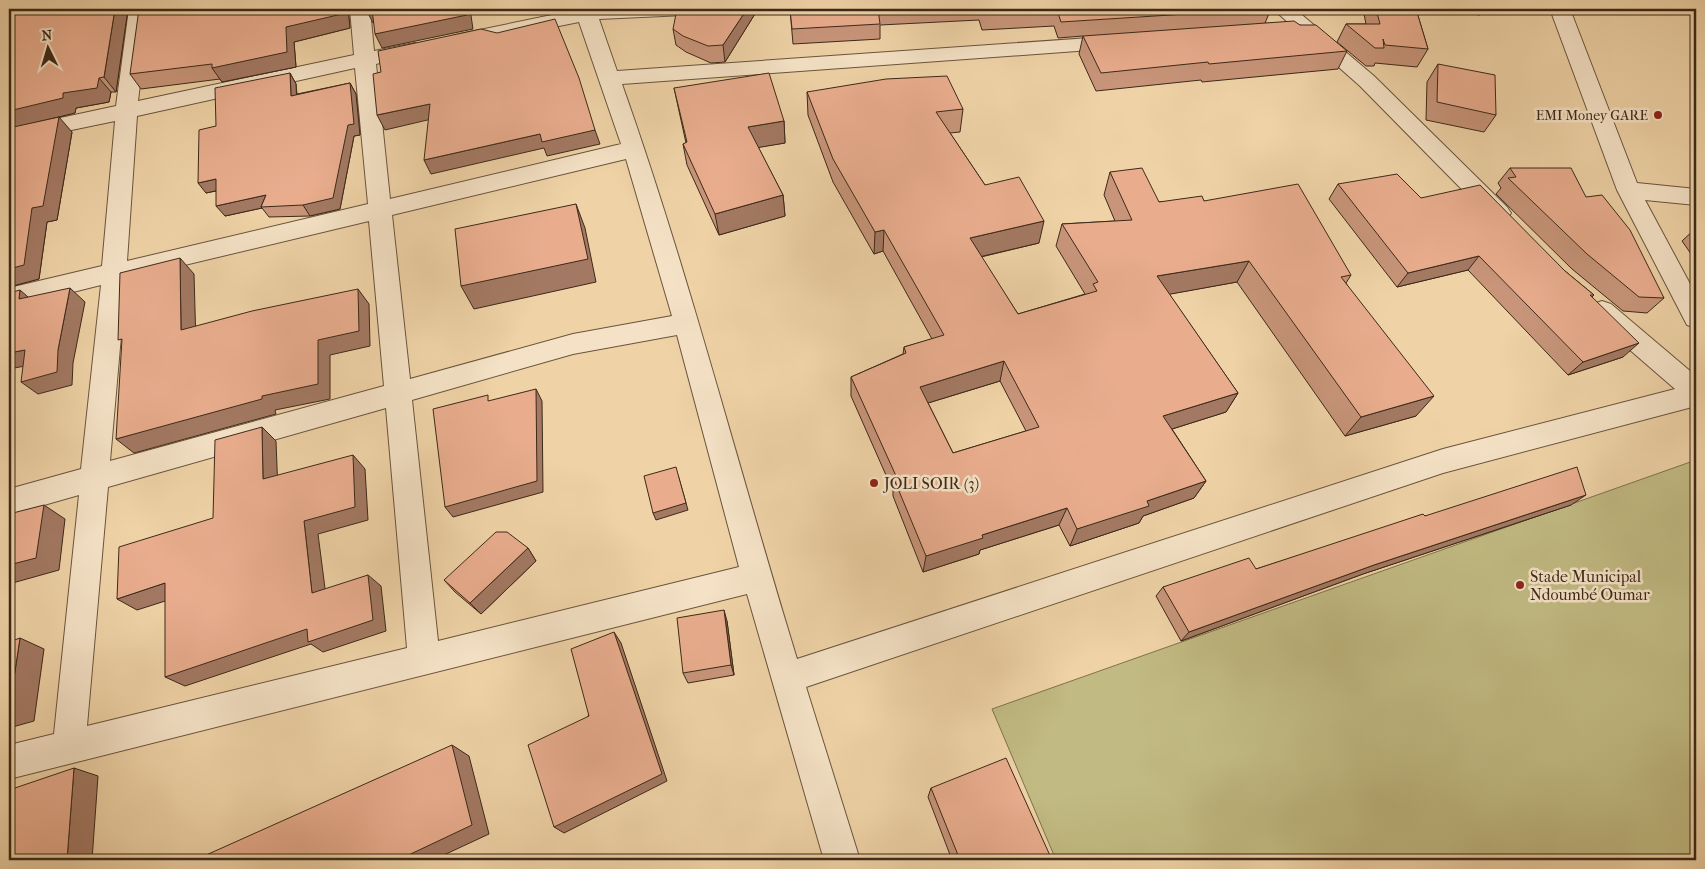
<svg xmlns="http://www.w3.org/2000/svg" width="1705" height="869" font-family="'IM FELL French Canon',serif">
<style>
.green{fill:#c1ba82;stroke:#7e724d}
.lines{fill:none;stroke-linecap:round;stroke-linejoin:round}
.minor-casing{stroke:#69543c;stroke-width:2}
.minor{fill:#f5e2c6;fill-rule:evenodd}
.wall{fill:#c8957a;stroke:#3c2918;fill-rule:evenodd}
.shaded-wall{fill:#a37963;stroke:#3c2918}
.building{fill:#e9ad8e;stroke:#3c2918;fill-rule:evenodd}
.poi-dot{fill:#8f2418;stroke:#f5e2c6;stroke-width:2}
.labels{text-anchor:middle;stroke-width:5;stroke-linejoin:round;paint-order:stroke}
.far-poi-label{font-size:14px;fill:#3c2918;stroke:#f5e2c6;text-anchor:end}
.poi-label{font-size:16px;fill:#3c2918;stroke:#f5e2c6;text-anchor:start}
</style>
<rect width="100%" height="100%" fill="#efd3a7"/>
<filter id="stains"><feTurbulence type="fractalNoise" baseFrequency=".004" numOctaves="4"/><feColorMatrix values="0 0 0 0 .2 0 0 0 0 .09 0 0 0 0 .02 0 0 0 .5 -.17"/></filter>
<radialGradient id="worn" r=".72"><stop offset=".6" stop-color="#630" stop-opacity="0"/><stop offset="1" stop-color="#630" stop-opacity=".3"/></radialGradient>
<path class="green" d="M1696 460V860H1056L992 709Z"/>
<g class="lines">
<defs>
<g id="minor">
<path d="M129 9H149L138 101 354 55 350 9H370L374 51 415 43 422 45 425 49 422 53 376 64 390 199 621 144 579 22 460 46 453 44 450 40 453 36 460 34 576 10 575 9H695L692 13 685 15 599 19 617 71 1118 36 1125 38 1128 42 1125 46 1118 48 622 84C689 273 738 467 797 659L1443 449 1675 389 1593 318 1589 311 1593 304 1602 301 1611 304 1696 376V406L1443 473 806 687 860 860H824L747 594 9 779V745L54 734 79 495 9 515V489L81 469 101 285 9 308V288L102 266 115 121 9 143V129L116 106ZM355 68 368 204 127 261 137 116ZM626 159 672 316 573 334 410 379 392 215ZM369 221 384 386 110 461 126 279ZM677 335 739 567 438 641 412 400 573 354ZM386 408 407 648 87 726 108 487Z"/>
<path d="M1273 9H1295L1374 76 1507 207 1511 213 1507 219 1499 221 1491 219 1360 86Z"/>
<path d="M1550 9H1570L1637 183 1696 189V205L1645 200 1696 295V328L1687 325 1617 190Z"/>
</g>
</defs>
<use href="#minor" class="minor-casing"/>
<use href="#minor" class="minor"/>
</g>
<g class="wall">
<path d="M9 9H128L116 92H111L109 102 76 108 75 113 42 121 72 132 57 220 47 222 39 279 9 287Z"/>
<path d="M348 9 350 28 294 42 296 67 222 82 220 79 141 89 130 74Z"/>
<path d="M758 9 725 62 711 63 686 52 676 45 673 29Z"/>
<path d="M790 9H1271L1265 23 1300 25 1347 51 1338 69 1202 82 1201 80 1096 91 1079 54 1083 36 1058 38 1054 26 982 30 979 20 880 25V39L793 44Z"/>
<path d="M1363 9H1416L1428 49 1417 67 1375 63 1374 66H1366L1337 42 1346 24H1366Z"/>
<path d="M1438 9H1484L1480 15Z"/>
<path d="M1438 64 1496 115 1484 132 1426 120 1427 82Z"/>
<path d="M290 73 296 84 297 94 350 83 356 94 360 135 354 136 340 209 310 216 269 217 262 208 225 216 216 191 206 193 216 126Z"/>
<path d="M674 88 784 121 785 143 758 147 783 195 785 216 719 235 687 165 683 144 686 143Z"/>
<path d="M807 92 963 109 960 132 950 133 985 185 1039 243 981 257 1018 314 1085 294 1056 246 1062 224 1115 221 1104 195 1110 172 1159 202 1204 201 1351 275 1346 283 1416 416 1345 436 1237 282 1169 294 1238 393 1226 412 1172 429 1206 481 1194 498 1143 516 1139 523 1070 546 1059 525 980 550 979 554 923 572 893 496V491L851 396V377L903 354 904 347 932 339 883 251 874 254 833 182 808 115ZM1000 381 1026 431 953 453 928 403Z"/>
<path d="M1510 168 1586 197 1664 298 1647 313 1623 311 1572 269 1496 194 1501 188 1498 183Z"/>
<path d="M1338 184 1421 198 1565 271 1594 295 1592 297 1623 357 1568 375 1468 270 1397 287 1329 199Z"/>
<path d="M1696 228V261L1682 241Z"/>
<path d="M1571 505 1363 574 1181 641 1156 596 1163 587 1256 569 1425 516Z"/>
<path d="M528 548 536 561 481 614 455 592 444 580Z"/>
<path d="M727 621 734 675 688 683 683 673Z"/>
<path d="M931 788 1052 860H952L928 797Z"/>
</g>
<g class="shaded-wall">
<path d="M115 9H128L116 92 104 77Z"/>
<path d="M342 9H348L350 28 294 42 296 67 222 82 212 68 286 27Z"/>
<path d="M366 9H373L379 21 373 23Z"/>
<path d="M467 9H470L473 29 382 48 375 34Z"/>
<path d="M747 9H758L725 62 723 45Z"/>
<path d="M290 73 296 84 297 107 291 96Z"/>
<path d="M99 78 111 92 109 102 76 108 75 113 9 129V111L63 93Z"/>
<path d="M350 83 356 94 360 135 354 136 340 209 310 216 303 205Z"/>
<path d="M430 104 436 118 385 130 377 115Z"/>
<path d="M59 117 72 132 57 220 47 222 39 279 9 287V269L32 208Z"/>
<path d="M784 121 785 143 750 149 748 127Z"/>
<path d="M595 130 600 144 547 156 544 148 431 174 424 160 540 134Z"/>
<path d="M216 179 224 189 206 193 198 183Z"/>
<path d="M266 195 261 207 262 208 225 216 216 206Z"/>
<path d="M783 195 785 216 719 235 715 214Z"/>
<path d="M576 204 585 228 596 282 474 309 461 286Z"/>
<path d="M1044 221 1039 243 966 260 970 238Z"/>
<path d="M884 230 883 251 874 254 875 232Z"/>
<path d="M1479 256 1468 270 1397 287 1408 273Z"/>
<path d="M180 258 194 274 196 345 181 330Z"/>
<path d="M1249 261 1237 282 1149 298 1157 276Z"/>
<path d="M70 288 85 302 73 363 72 385 38 394 21 382 58 350Z"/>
<path d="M358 289 369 304 370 346 330 355V399L275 410 276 414 134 453 116 439 262 396 318 340Z"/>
<path d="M20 290 35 303 19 299Z"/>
<path d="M1639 343 1623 357 1568 375 1583 362Z"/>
<path d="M25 350 41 363 9 369V353Z"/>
<path d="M1004 361 1000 381 918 406 920 387Z"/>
<path d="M536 389 542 401 543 492 453 517 445 507Z"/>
<path d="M1238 393 1226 412 1153 435 1163 416Z"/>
<path d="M1434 396 1416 416 1345 436 1361 417Z"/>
<path d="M262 427 276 441 278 493 263 479Z"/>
<path d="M353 455 365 469 368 520 318 534 327 604 312 593 304 521Z"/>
<path d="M678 475 688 510 656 520 653 513Z"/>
<path d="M1206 481 1194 498 1143 516 1139 523 1070 546 1077 529 1147 501Z"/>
<path d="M1586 495 1571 505 1363 574 1181 641 1189 632 1374 565Z"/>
<path d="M44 505 65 519 59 570 9 584V565Z"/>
<path d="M1067 508 1059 525 980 550 979 554 923 572 926 556 982 535Z"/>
<path d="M528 548 536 561 481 614 470 603Z"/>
<path d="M368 575 381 586 386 631 323 652 311 644 185 686 165 677Z"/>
<path d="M165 583 184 595 137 610 117 599Z"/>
<path d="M724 610 727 621 734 675 731 665Z"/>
<path d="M614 632 621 643 667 781 564 833 554 827Z"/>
<path d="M20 638 44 649 34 721 9 728V711Z"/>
<path d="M452 745 469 756 489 834 433 860H398Z"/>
<path d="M74 768 98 776 92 860H67Z"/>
</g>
<g class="building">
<path d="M9 9H115L104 77 99 78 97 88 63 93V98L9 111Z"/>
<path d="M139 9H342V14L286 27 287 52 212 68V64L130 74Z"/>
<path d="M372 9H467V15L375 34Z"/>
<path d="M677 9H747L723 45 708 46 683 36 673 29Z"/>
<path d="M790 9H892H878L880 24 792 29Z"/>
<path d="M982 9H1264L1061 22 1057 10 984 14Z"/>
<path d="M1376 9H1416L1428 49 1385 45 1383 39 1384 48H1375L1346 24H1380Z"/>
<path d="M555 19 579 78 595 130 542 142 540 134 424 160 430 104 377 115 373 74 381 72 378 51 481 29 497 33Z"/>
<path d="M1294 21 1300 25H1316L1347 51 1209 64 1208 62 1101 73 1083 36Z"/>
<path d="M1438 64 1495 75 1496 115 1437 102Z"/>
<path d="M290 73 291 96 350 83 354 124 348 125 333 198 303 205 261 207 266 195 216 206V179L198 183 199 130 216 126 215 88Z"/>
<path d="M769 73 784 121 748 127 783 195 715 214 683 144 687 142 674 88Z"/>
<path d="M947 76 963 109 936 112 985 185 1019 177 1044 221 970 238 1018 314 1097 291 1093 284 1098 282 1062 224 1132 220 1110 172 1142 168 1159 202 1202 196 1204 201 1298 184 1351 275 1341 277 1434 396 1361 417 1249 261 1157 276 1238 393 1163 416 1206 481 1147 501 1149 506 1077 529 1067 508 982 535 983 538 926 556 894 479 897 478 851 377 906 353 904 347 944 335 884 230 875 232 833 159 807 92 886 79ZM1004 361 1039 427 953 453 920 387Z"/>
<path d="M59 117 43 206 32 208 24 265 9 269V128Z"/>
<path d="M1510 168H1571L1586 197 1602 195 1630 230 1664 298 1639 297 1587 254 1508 178 1516 177Z"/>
<path d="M1397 174 1421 198 1480 185 1565 271 1594 295H1590L1639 343 1583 362 1479 256 1408 273 1338 184Z"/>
<path d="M576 204 588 259 461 286 455 229Z"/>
<path d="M180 258 181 330 252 311 358 289 359 331 318 340V384L262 396V399L116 439 122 339 118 340 120 273Z"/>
<path d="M70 288 58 350 57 372 21 382 25 350 9 353V293L20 290 19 299Z"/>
<path d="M536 389 537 481 445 507 433 409 488 395V401Z"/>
<path d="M262 427 263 479 353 455 355 507 304 521 312 593 368 575 373 620 308 642 307 629 165 677V583L117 599 119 547 213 518 215 440Z"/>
<path d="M676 467 686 503 653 513 644 476Z"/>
<path d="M1577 467 1586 495 1374 565 1189 632 1163 587 1249 558 1256 569 1423 514 1425 516Z"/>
<path d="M44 505 36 558 9 565V514Z"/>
<path d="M496 532H507L528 548 470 603 444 580Z"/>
<path d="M724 610 731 665 683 673 677 618Z"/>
<path d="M614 632 662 774 554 827 528 745 589 716 571 649Z"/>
<path d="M20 638 9 711V642Z"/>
<path d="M452 745 472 825 398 860H195Z"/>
<path d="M1006 758 1052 860H960L931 788Z"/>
<path d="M74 768 67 860H9V790Z"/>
</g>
<g class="poi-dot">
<circle cx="1658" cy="115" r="5"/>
<circle cx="874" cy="483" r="5"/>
<circle cx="1520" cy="585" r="5"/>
</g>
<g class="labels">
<g class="far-poi-label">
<text x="1648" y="120">EMI Money GARE</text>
</g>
<g class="poi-label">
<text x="884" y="489">JOLI SOIR (3)</text>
<text x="1530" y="582">Stade Municipal<tspan x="1530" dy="18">Ndoumbé Oumar</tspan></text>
</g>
</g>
<rect width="1705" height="869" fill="none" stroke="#efd3a7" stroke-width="30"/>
<rect x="10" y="10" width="1685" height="849" fill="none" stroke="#3c2918" stroke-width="2.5"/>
<rect x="15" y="15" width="1675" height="839" fill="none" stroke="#3c2918"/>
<g transform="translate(48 48) rotate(355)" stroke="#f5e2c6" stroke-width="4" paint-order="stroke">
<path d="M0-4L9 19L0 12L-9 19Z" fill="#3c2918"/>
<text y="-8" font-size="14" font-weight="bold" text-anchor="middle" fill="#3c2918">N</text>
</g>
<rect width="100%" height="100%" filter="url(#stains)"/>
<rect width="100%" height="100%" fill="url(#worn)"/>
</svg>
